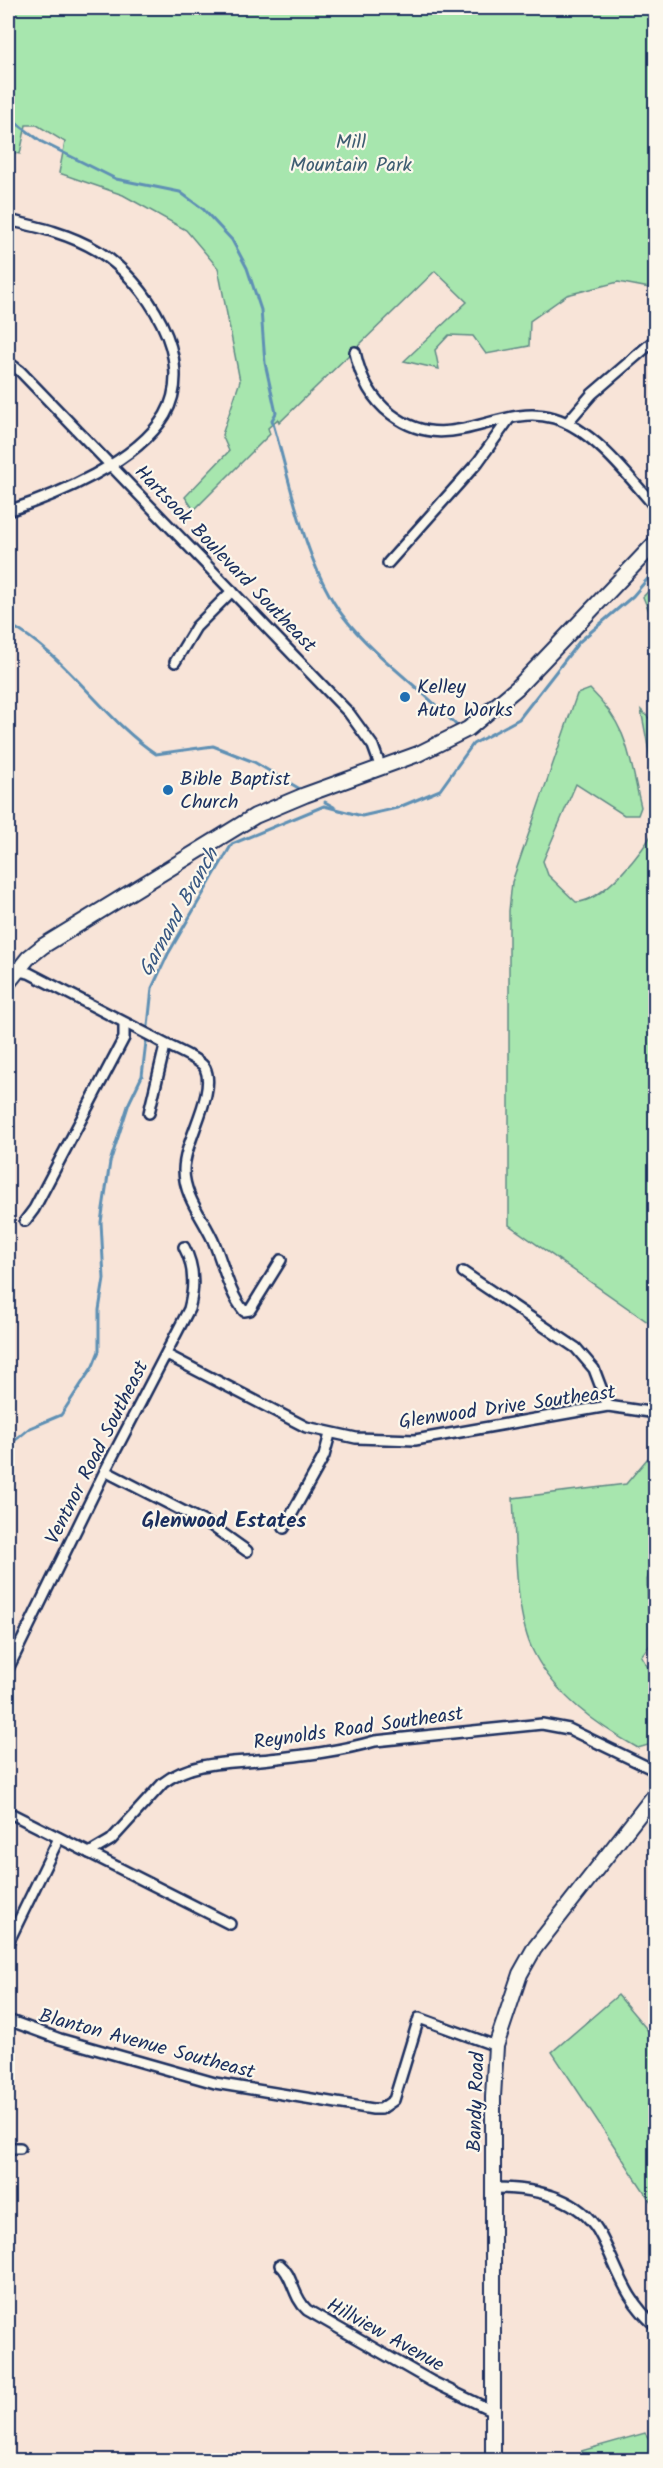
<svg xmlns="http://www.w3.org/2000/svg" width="663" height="2468" font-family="Kalam,sans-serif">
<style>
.green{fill:#a7e6ae;stroke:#618a86;stroke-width:1.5}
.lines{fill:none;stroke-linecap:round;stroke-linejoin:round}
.stream{stroke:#5f90b4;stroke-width:3}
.street-casing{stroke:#1b2f5e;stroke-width:14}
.secondary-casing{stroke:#1b2f5e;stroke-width:18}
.street{stroke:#fbf7ec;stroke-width:9}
.secondary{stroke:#fbf7ec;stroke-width:14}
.poi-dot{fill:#1f6fb2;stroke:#fbf7ec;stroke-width:2}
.labels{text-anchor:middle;stroke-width:4.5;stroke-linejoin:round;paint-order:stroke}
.park-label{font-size:20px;fill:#3e5d72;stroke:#fbf7ec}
.street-label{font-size:20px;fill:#1b2f5e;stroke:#fbf7ec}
.poi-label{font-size:20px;fill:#1b2f5e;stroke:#fbf7ec;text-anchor:start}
.water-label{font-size:21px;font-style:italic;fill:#385782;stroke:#fbf7ec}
.neighbourhood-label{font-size:21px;font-weight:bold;fill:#1b2f5e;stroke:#fbf7ec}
</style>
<rect width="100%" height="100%" fill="#f8e4d8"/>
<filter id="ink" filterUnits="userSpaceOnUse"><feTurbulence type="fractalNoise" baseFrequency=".0167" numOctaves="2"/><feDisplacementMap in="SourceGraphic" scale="12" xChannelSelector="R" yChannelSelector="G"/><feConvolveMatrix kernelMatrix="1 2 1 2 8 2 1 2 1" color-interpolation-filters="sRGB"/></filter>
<g filter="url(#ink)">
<g class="green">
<path d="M8 8H655V289L618 282 567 295 530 321 529 346 486 354 473 336 449 335 435 350 439 369 404 361 467 302 435 271 279 423 278 419 268 428 270 434 194 510 185 497 229 451 222 435 240 381 218 268 186 230 123 195 59 173 65 142 37 125H26L20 154 8 152Z"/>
<path d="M655 584V617L649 611 643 597Z"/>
<path d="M590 689C629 727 629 756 641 807L638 815H624L576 784 543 861 548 875 576 902C602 903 645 850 655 828V1327L509 1225V911L512 882 577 694Z"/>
<path d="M641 710 655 724V783Z"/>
<path d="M655 1454V1552L647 1580 648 1611 655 1628 654 1640 641 1656 655 1679V1743L638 1748C597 1725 556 1696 534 1653 514 1615 516 1542 513 1498L626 1484 647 1459Z"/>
<path d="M618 1995 655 2039V2208L552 2052Z"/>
<path d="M645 2433 655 2447V2460H581V2451Z"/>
</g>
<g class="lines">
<g class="stream">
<path d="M8 117 42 142 116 179 180 192 203 209 232 240 247 268 261 310 265 363 276 413 272 420C291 482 304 564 343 616 376 659 422 688 458 727"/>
<path d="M8 624C65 653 103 719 156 754L213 746 254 762 300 789"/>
<path d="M325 802 334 807"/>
<path d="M148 1026 152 988 168 954 232 844 324 806 362 816 397 808 440 790 473 744 519 719 579 642 633 596 656 569"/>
<path d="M8 1446 30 1428 61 1415 93 1366 99 1351V1310L104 1279 101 1222 110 1162 129 1103 142 1076 146 1042"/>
</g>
<defs>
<g id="street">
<path d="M8 220C39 227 70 234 98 251 146 281 197 359 165 415 137 462 57 495 8 511"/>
<path d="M355 352C360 376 370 398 391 414 450 459 497 402 554 418 593 429 630 478 656 508"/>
<path d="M8 362 20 371 349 713 373 746 381 768"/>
<path d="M567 423 592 394 656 339"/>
<path d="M388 563 478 462 509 419"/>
<path d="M175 662 196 627 232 591"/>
<path d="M8 969 29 973 151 1036C163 1045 200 1058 205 1068 217 1093 184 1141 184 1170 184 1198 205 1220 215 1245 224 1267 229 1293 244 1311L250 1310 281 1260"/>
<path d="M149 1113 165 1046"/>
<path d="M25 1221 34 1209 124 1038V1024"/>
<path d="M463 1272 576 1348 594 1369 608 1406"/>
<path d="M167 1355 306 1427 356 1438 415 1440 608 1406 656 1413"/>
<path d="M105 1471 212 1526 247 1551"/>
<path d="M284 1528 324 1456 330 1434"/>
<path d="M8 1669 105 1471 189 1309C195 1287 195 1267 184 1247"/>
<path d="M8 1812 230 1924"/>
<path d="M89 1853 111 1840 163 1783C193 1760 234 1763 270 1759 305 1755 341 1751 375 1741L542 1724 569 1729 656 1771"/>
<path d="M8 1943 59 1838"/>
<path d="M8 2020 60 2039 215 2083 373 2109H381L394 2100 419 2018 496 2046"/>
<path d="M8 2148H20"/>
<path d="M493 2188C533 2188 581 2196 601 2236 619 2270 624 2299 656 2326"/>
<path d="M280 2265C293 2275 292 2296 307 2310L431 2381 495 2412"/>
</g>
<g id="secondary">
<path d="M8 983 28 958 43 946 255 816 305 795 418 754 468 729 517 688 656 542"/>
<path d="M493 2460V2097L496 2046 520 1974 534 1949 656 1793"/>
</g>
</defs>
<use href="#street" class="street-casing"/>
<use href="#secondary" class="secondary-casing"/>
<use href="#street" class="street"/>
<use href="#secondary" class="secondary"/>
</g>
</g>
<g class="poi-dot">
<circle cx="405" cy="697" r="6"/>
<circle cx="168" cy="790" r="6"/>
</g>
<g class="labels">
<g class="park-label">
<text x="351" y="148">Mill<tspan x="351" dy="23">Mountain Park</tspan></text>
</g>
<g class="street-label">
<text transform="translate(226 558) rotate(46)" y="7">Hartsook Boulevard Southeast</text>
<text transform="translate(507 1406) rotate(-8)" y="7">Glenwood Drive Southeast</text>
<text transform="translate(96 1452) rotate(-63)" y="7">Ventnor Road Southeast</text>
<text transform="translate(358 1727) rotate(-8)" y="7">Reynolds Road Southeast</text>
<text transform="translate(147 2043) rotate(15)" y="7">Blanton Avenue Southeast</text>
<text transform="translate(475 2102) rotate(-88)" y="7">Bandy Road</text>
<text transform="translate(386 2334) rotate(29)" y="7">Hillview Avenue</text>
</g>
<g class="poi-label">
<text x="417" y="693">Kelley<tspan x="417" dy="23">Auto Works</tspan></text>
<text x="180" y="785">Bible Baptist<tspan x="180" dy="23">Church</tspan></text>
</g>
<g class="water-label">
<text transform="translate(178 912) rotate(-61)" y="7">Garnand Branch</text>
</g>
<g class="neighbourhood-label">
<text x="224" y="1527">Glenwood Estates</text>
</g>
</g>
<rect width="663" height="2468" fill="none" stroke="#fbf7ec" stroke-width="30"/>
<rect x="15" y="15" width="633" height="2438" fill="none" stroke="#1b2f5e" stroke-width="2" filter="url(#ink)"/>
</svg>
